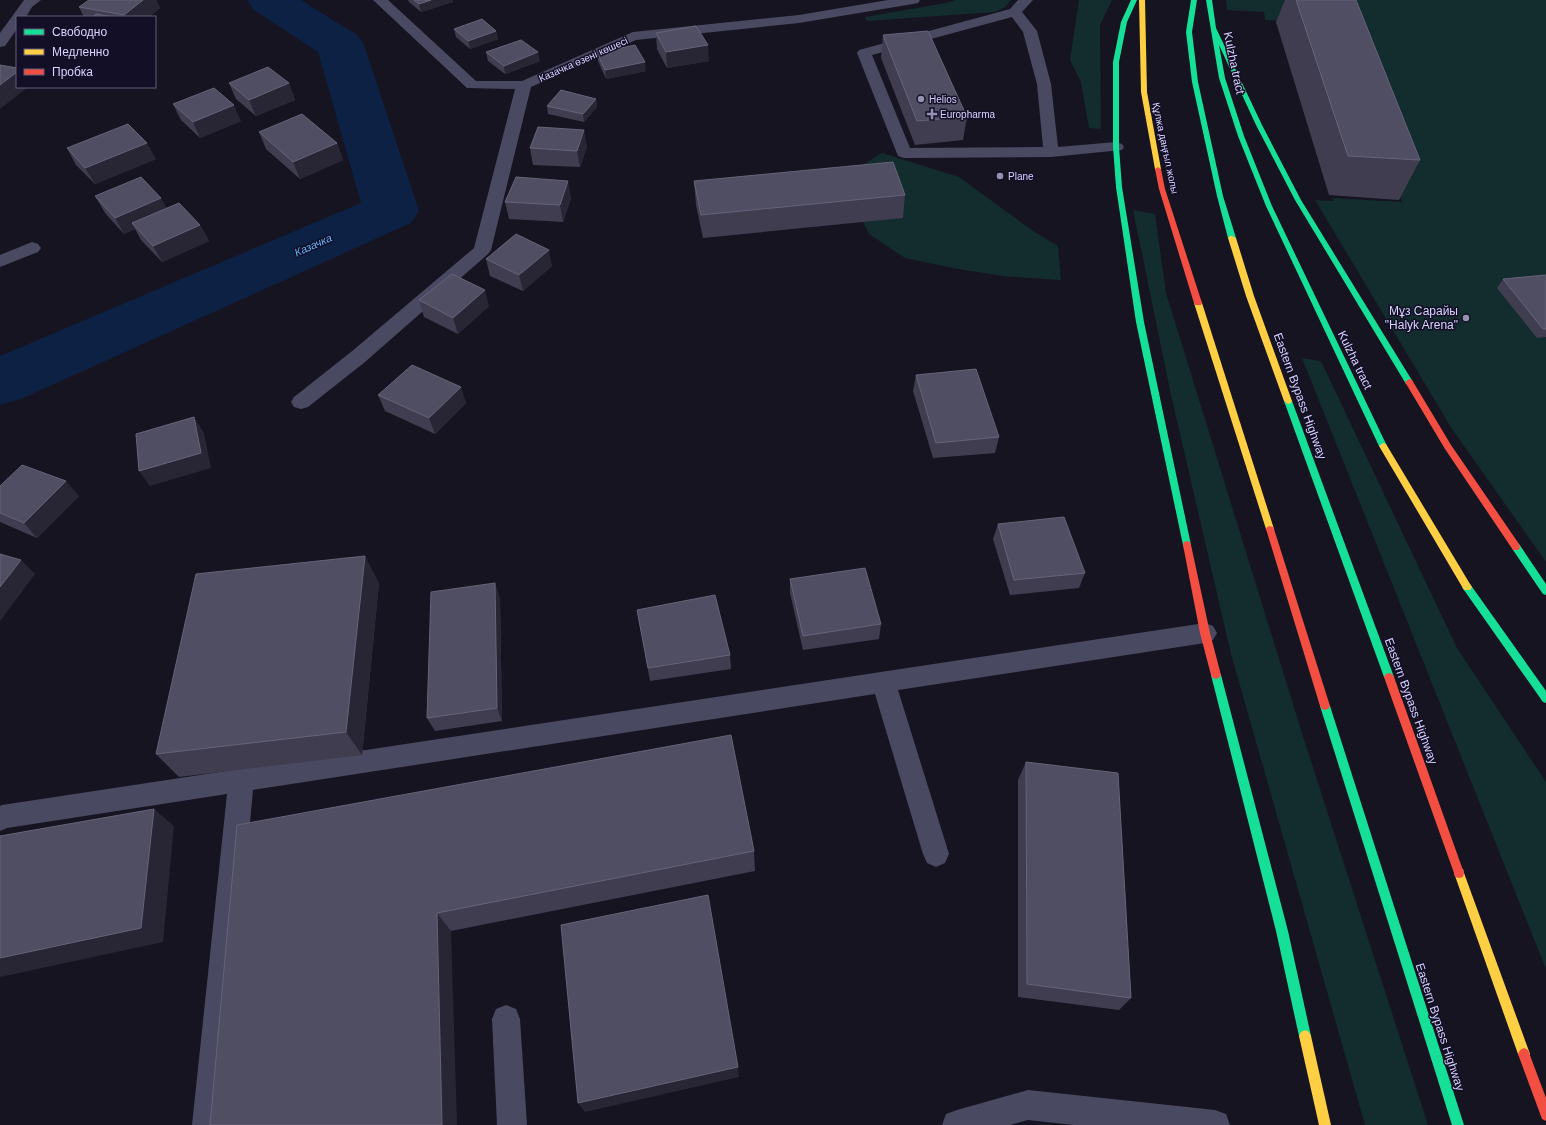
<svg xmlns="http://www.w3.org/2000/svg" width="1546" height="1125" font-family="Arial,sans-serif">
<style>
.green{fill:#132c2d}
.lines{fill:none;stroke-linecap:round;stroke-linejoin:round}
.river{fill:#0d2144;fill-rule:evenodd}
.lane{fill:#4a4962;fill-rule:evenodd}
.street{fill:#4a4962;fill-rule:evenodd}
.fast{fill:#16e098;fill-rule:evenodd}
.slow{fill:#ffcf43;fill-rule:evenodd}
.jam{fill:#f24e42;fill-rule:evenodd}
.wall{fill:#403d50}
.shaded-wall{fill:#282635}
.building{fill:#504e63;stroke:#66637b}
.poi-dot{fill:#9591b1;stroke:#130f26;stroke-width:1.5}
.labels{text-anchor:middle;stroke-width:3;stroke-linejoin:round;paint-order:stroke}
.far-street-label{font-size:10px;fill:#d9d4ff;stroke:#130f26}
.far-poi-label{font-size:10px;fill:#d9d4ff;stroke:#130f26;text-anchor:start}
.far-water-label{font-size:11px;font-style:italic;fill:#62b6ff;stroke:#130f26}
.street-label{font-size:12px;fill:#d9d4ff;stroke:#130f26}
.poi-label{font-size:12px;fill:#d9d4ff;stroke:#130f26;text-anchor:end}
</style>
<rect width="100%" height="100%" fill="#161421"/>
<g class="green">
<path d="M955 0H1011L1005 7 995 12 867 21 865 17 946 3Z"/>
<path d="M1079 0H1112L1100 25 1101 129 1089 128 1081 82 1070 60Z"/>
<path d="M1226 0H1546V562L1452 429 1315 200 1334 201 1332 198 1402 202 1336 24 1265 20 1264 12 1227 10Z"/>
<path d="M882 153 959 177 1033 231 1058 246 1061 280 1002 276 953 268 905 258 869 234 863 222 817 193Z"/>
<path d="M1133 210 1155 214 1166 293 1301 730 1428 1125H1365L1231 654 1171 395Z"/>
<path d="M1302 358 1321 361 1457 648 1546 782V969Z"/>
</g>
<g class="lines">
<path class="river" d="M247 0H301L357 35 364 45 419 211 411 223 23 398 0 405V356L361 203 318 52 254 10Z"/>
<g class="lane">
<path d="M1018 0H1033L1022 12 1037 31 1051 84 1058 147 1116 142 1122 144 1124 147 1122 150 1051 157 904 158 898 156 857 53 859 50 1010 9ZM1012 17 1023 32 1037 84 1043 147 910 148 872 55Z"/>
<path d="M32 242 38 244 41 248 38 252 0 267V255Z"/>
<path d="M1205 623 1213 626 1217 633 1213 640 1205 643 898 690 949 854 945 863 936 867 927 863 923 854 875 694 253 790 222 1125H192L227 794 7 828 0 831V806L2 805Z"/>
<path d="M506 1005 516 1009 520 1019 527 1125H497L492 1019 496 1009Z"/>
<path d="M1028 1090 1215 1110 1226 1114 1230 1125H1074L1028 1120 1010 1125H942L946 1114 957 1110Z"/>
</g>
<g class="street">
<path d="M24 0H41L32 7 26 17H17V29L5 46 0 47V33Z"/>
<path d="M373 0H388L476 81H522L633 32 799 15 888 0H920L918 3 913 4 799 23 636 40 531 87 491 250 488 254 365 362 308 407 301 409 294 407 291 402 294 397 351 352 474 248 515 89 467 88Z"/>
</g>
<g class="fast">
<path d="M1131 0H1137L1127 22 1119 62V147L1122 187 1144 322 1191 545 1190 548H1184L1183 545 1136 322 1116 187 1113 147V62L1121 22Z"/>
<path d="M1191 0H1197L1192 32 1198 82 1223 196 1236 238 1232 240 1228 238 1217 196 1192 82 1186 32Z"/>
<path d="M1206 0H1212L1216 28 1262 125 1301 200 1413 382 1409 385 1406 384 1295 200 1256 125 1219 45 1225 78 1244 136 1272 206 1387 446 1386 448 1383 449 1379 446 1266 206 1238 136 1219 78Z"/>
<path d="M1288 398 1292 401 1394 677 1392 680 1389 681 1386 680 1384 677 1284 401Z"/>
<path d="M1516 543 1519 544 1546 584V595L1543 594 1513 550 1512 547 1513 544Z"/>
<path d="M1467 583 1470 584 1546 691V703L1543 702 1464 590 1462 587 1464 584Z"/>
<path d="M1216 671 1219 672 1221 675 1288 931 1311 1036 1309 1040 1305 1042 1301 1040 1299 1036 1276 931 1211 675 1213 672Z"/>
<path d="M1325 702 1328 703 1330 706 1464 1125H1452L1320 706 1322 703Z"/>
</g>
<g class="slow">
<path d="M1139 0H1145L1147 92 1161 169 1158 171 1155 169 1141 92Z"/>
<path d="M1230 236H1232L1236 238 1254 296 1292 401 1291 403 1288 404 1284 401 1246 296 1228 238Z"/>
<path d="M1195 301H1201L1202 303 1274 529 1273 531H1267L1266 529 1194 303Z"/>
<path d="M1383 443 1386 444 1470 584 1472 587 1470 590H1464L1379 446Z"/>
<path d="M1459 868 1463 869 1464 873 1530 1054 1528 1058 1524 1060 1520 1058 1518 1054 1454 873 1455 869Z"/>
<path d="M1305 1030 1309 1032 1311 1036 1331 1125H1319L1299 1036 1301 1032Z"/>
</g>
<g class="jam">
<path d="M1158 167 1161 169 1165 189 1202 303 1201 305H1195L1194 303 1159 189 1155 169Z"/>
<path d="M1409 379 1412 380 1451 445 1519 544 1520 547 1519 550H1513L1445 449 1405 382Z"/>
<path d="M1270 526 1273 527 1274 529 1330 706 1328 709 1325 710 1322 709 1320 706 1266 529 1267 527Z"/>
<path d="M1187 541 1190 542 1191 545 1210 633 1221 675 1219 678 1216 679 1213 678 1211 675 1200 633 1183 545 1184 542Z"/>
<path d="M1389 673 1392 674 1394 677 1464 873 1463 877 1459 878 1455 877 1454 873 1384 677 1386 674Z"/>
<path d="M1524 1048 1528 1050 1546 1098V1121L1542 1119 1518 1054 1520 1050Z"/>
</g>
</g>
<g class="wall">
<path d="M89 0H156L160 8 149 17H84L79 7Z"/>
<path d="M408 0H452L453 2 421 12 409 2Z"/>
<path d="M1285 0H1356L1420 160 1399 200 1329 195 1276 22Z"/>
<path d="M454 29 496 31 498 39 470 49 456 37Z"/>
<path d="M656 33 709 61 667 68 657 49Z"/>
<path d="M883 35 967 117 963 140 915 145 881 58Z"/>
<path d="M486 52 540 61 505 74 488 61Z"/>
<path d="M597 53 646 71 606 79 598 61Z"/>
<path d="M229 83H289L295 100 256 116 236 99Z"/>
<path d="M66 87H77L75 88Z"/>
<path d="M596 99 597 107 584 122 548 114 547 106Z"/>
<path d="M173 104 241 121 200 138 181 120Z"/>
<path d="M259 132 337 143 343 160 300 179 266 149Z"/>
<path d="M587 146 580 167 533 165 530 148Z"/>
<path d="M67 148 156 159 95 184 76 165Z"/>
<path d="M694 181 905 195 903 218 703 238 696 205Z"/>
<path d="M95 196 167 208 200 225 209 241 162 262 141 240 135 229 124 234 105 213Z"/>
<path d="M571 198 563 222 509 219 505 202Z"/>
<path d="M486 259 552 266 523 291 490 276Z"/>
<path d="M1546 275V337L1537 338 1497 288 1503 279Z"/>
<path d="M419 300 489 306 458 334 424 317Z"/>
<path d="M916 375 999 437 995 453 933 458 913 391Z"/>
<path d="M378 395 466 403 435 434 385 411Z"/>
<path d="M0 486 79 496 37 538 0 522Z"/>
<path d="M998 524 1085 573 1079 588 1010 595 993 539Z"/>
<path d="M790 579 881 624 879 639 803 650 790 593Z"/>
<path d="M379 583 362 755 179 777 156 754Z"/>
<path d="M500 598 502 721 435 731 427 718Z"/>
<path d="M637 610 730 655 731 669 650 681Z"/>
<path d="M1026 762 1131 998 1119 1010 1018 997V780Z"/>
<path d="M237 825 754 851 755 871 451 931Z"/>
</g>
<g class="shaded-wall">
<path d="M143 0H156L160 8 149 17H126L124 15Z"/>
<path d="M431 0H452L453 2 421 12 419 4Z"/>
<path d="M496 31 498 39 470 49 468 41Z"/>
<path d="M708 45 709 61 667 68 666 52Z"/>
<path d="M538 52 540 61 505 74 504 66Z"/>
<path d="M645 62 646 71 606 79 605 70Z"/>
<path d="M17 72V87H28L0 109V85Z"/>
<path d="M289 83 295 100 256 116 249 100Z"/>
<path d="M596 99 597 107 584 122 583 114Z"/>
<path d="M234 105 241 121 200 138 193 122Z"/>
<path d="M584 130 587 146 580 167 577 151Z"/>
<path d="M147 143 156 159 95 184 85 168Z"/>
<path d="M337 143 343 160 300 179 293 162Z"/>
<path d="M568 181 571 198 563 222 560 205Z"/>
<path d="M161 198 170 214 132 223 135 229 124 234 115 218Z"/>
<path d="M200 225 209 241 162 262 153 246Z"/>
<path d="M549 250 552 266 523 291 519 275Z"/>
<path d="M485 290 489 306 458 334 453 318Z"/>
<path d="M461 387 466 403 435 434 429 418Z"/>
<path d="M194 417 204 433 211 468 150 486 139 471Z"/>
<path d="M66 481 79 496 37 538 24 523Z"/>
<path d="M365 556 379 583 362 755 346 732Z"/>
<path d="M21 560 35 574 0 621V587Z"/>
<path d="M495 583 500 598 502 721 497 708Z"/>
<path d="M154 809 174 826 163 942 0 977V958Z"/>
<path d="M437 913 451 931 457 1125H442Z"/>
<path d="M738 1067 739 1077 585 1112 578 1103Z"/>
</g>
<g class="building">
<path d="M89 0H143L124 15 79 7Z"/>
<path d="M414 0H431L419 4Z"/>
<path d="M1296 0H1356L1420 160 1348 156Z"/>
<path d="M96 14 114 17H93Z"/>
<path d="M482 19 496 31 468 41 454 29Z"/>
<path d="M696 26 708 45 666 52 656 33Z"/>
<path d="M928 31 967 117 917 121 883 35Z"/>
<path d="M521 40 538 52 504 66 486 52Z"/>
<path d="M635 45 645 62 605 70 597 53Z"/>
<path d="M0 65 17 68V72L0 85Z"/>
<path d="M268 67 289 83 249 100 229 83Z"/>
<path d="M214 88 234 105 193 122 173 104Z"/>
<path d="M561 90 596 99 583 114 547 106Z"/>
<path d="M302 114 337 143 293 162 259 132Z"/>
<path d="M128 124 147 143 85 168 67 148Z"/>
<path d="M538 127 584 130 577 151 530 148Z"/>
<path d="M893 162 905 195 701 215 694 181Z"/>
<path d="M141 177 161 198 115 218 95 196Z"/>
<path d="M516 177 568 181 560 205 505 202Z"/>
<path d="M179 203 200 225 153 246 132 223Z"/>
<path d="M516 234 549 250 519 275 486 259Z"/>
<path d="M452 274 485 290 453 318 419 300Z"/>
<path d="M1546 275V329H1543L1503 279Z"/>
<path d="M412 365 461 387 429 418 378 395Z"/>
<path d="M976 369 999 437 936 443 916 375Z"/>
<path d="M194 417 201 453 139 471 136 434Z"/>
<path d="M22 465 66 481 24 523 0 513V486Z"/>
<path d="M1064 517 1085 573 1014 580 998 524Z"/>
<path d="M0 554 21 560 0 587Z"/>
<path d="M365 556 346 732 156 754 196 574Z"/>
<path d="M865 568 881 624 803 636 790 579Z"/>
<path d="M495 583 497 708 427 718 431 592Z"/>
<path d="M715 595 730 655 648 668 637 610Z"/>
<path d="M731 735 754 851 437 913 442 1125H210L237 825Z"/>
<path d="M1026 762 1118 773 1131 998 1027 984Z"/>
<path d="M154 809 141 928 0 958V836Z"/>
<path d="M708 895 738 1067 578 1103 561 925Z"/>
</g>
<g class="poi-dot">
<circle cx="921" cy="99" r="4"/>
<path d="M930 108h4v4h4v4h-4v4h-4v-4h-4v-4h4z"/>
<circle cx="1000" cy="176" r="4"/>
<circle cx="1466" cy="318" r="4"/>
</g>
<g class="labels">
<g class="far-street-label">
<text transform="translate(583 59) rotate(-24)" y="4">Казачка өзені көшесі</text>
<text transform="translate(1166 148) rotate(78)" y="4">Құлжа даңғыл жолы</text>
</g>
<g class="far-poi-label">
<text x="929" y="103">Helios</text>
<text x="940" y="118">Europharma</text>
<text x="1008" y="180">Plane</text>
</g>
<g class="far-water-label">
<text transform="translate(313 245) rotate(-24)" y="4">Казачка</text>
</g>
<g class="street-label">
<text transform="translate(1234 63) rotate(78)" y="4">Kulzha tract</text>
<text transform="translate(1355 360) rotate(64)" y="4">Kulzha tract</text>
<text transform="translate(1300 396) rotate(70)" y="4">Eastern Bypass Highway</text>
<text transform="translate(1411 701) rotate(70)" y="4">Eastern Bypass Highway</text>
<text transform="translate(1440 1027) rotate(72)" y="4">Eastern Bypass Highway</text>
</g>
<g class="poi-label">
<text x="1458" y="315">Мұз Сарайы<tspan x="1458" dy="14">"Halyk Arena"</tspan></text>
</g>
</g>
<rect x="16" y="16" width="140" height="72" fill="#130f26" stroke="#625e7d"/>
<rect x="24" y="29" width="20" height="6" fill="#16e098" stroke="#625e7d"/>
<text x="52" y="36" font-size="12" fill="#d9d4ff">Свободно</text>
<rect x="24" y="49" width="20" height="6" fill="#ffcf43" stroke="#625e7d"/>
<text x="52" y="56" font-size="12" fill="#d9d4ff">Медленно</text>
<rect x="24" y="69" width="20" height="6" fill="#f24e42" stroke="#625e7d"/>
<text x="52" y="76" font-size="12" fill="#d9d4ff">Пробка</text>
</svg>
